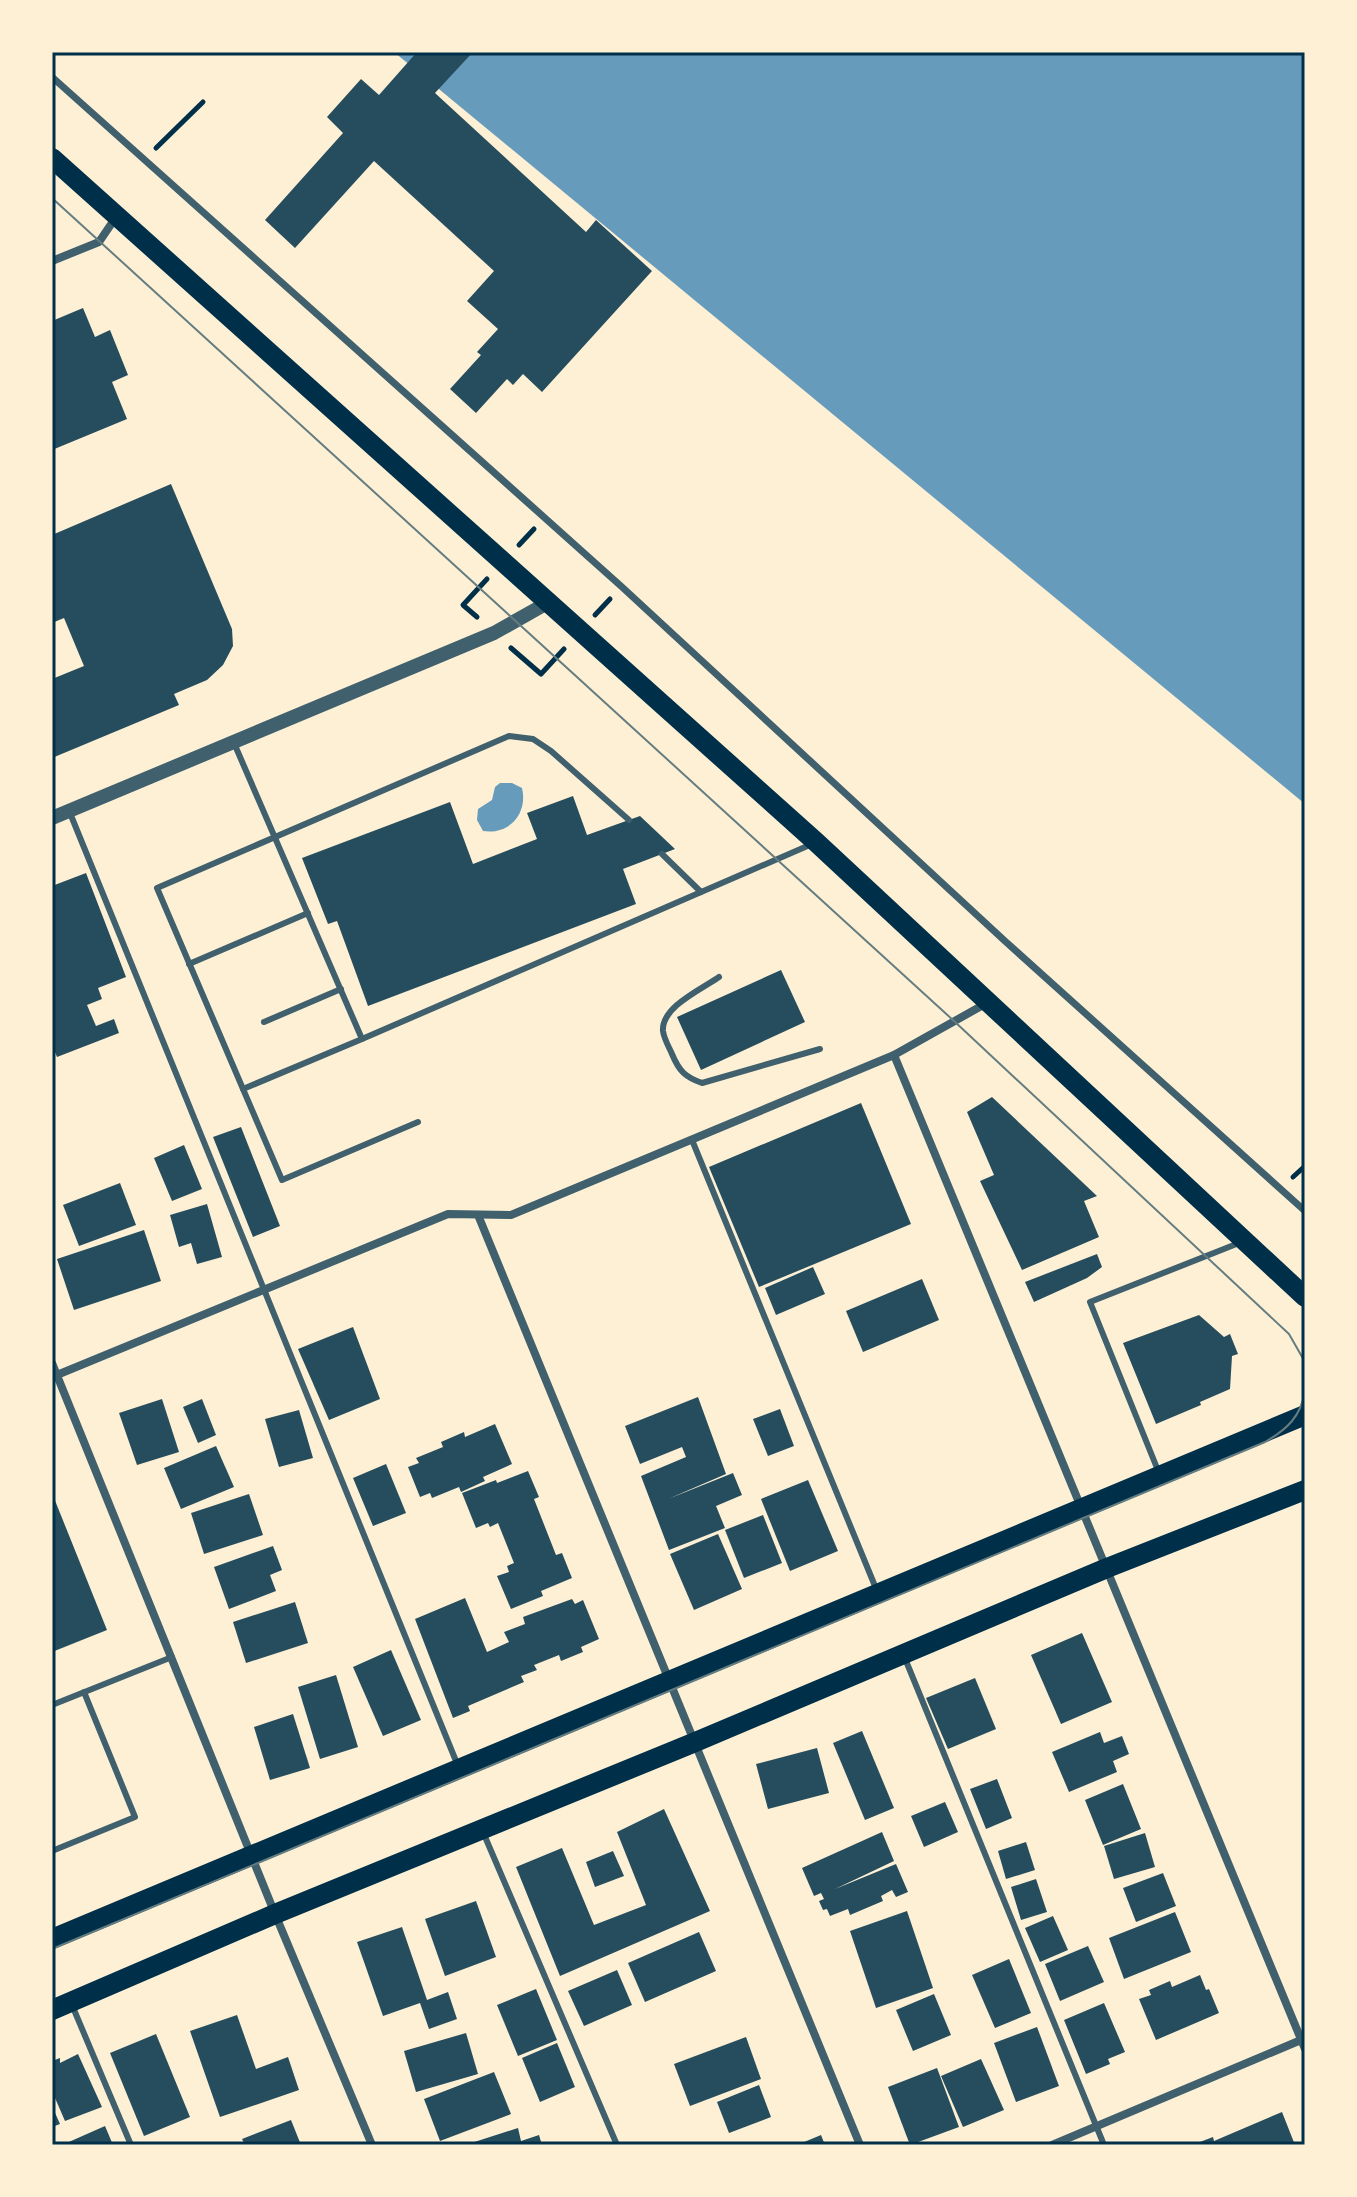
<svg xmlns="http://www.w3.org/2000/svg" width="1357" height="2197" font-family="'IBM Plex Sans',sans-serif">
<style>
.water{fill:#669bbc}
.building{fill:#264d5e}
.lines{fill:none;stroke-linecap:round;stroke-linejoin:round}
.path{stroke:#003049;stroke-width:5}
.service{stroke:#3f606c;stroke-width:6}
.pedestrian{stroke:#3f606c;stroke-width:7}
.minor{stroke:#3f606c;stroke-width:8}
.tertiary{stroke:#3f606c;stroke-width:14}
.primary{stroke:#003049;stroke-width:20}
.tram{stroke:#657d81;stroke-width:2}
.neatline{fill:none;stroke:#003049;stroke-width:3}
</style>
<rect width="100%" height="100%" fill="#fdf0d5"/>
<g class="water">
<path d="M394 52H1305V804Z"/>
<path d="M500 783H512L522 788C528 813 510 835 483 831L477 820 478 809 492 800 495 787Z"/>
</g>
<g class="building">
<path d="M417 52H473L435 93 586 232 596 220 652 271 542 392 523 374 513 385 507 379 476 413 450 389 481 355 477 352 498 329 467 301 494 271 374 161 295 248 265 220 343 133 327 117 361 79 379 95Z"/>
<path d="M83 308 95 337 110 330 128 375 112 382 127 419 52 450V321Z"/>
<path d="M171 484 232 629 233 646 223 665 207 680 174 694 179 705 52 758V679L84 666 64 618 52 623V535Z"/>
<path d="M573 796 587 835 640 816 675 849 623 869 636 904 368 1006 337 921 328 924 302 858 450 802 473 864 537 839 527 813Z"/>
<path d="M86 873 126 977 98 988 102 999 87 1005 96 1026 114 1019 119 1033 57 1057 52 1045V886Z"/>
<path d="M781 970 805 1022 701 1070 677 1017Z"/>
<path d="M992 1097 1097 1196 1084 1201 1099 1237 1022 1270 980 1181 994 1175 967 1112Z"/>
<path d="M861 1103 911 1224 759 1287 709 1167Z"/>
<path d="M241 1127 280 1226 253 1237 213 1137Z"/>
<path d="M184 1145 202 1189 172 1201 154 1158Z"/>
<path d="M120 1183 136 1225 79 1246 63 1205Z"/>
<path d="M207 1204 222 1257 197 1264 191 1243 179 1247 170 1215Z"/>
<path d="M144 1230 161 1281 74 1310 57 1259Z"/>
<path d="M1097 1254 1102 1267 1087 1278 1034 1302 1025 1282Z"/>
<path d="M813 1267 825 1294 776 1315 765 1288Z"/>
<path d="M922 1279 939 1320 863 1352 846 1311Z"/>
<path d="M1199 1315 1224 1337 1230 1334 1238 1354 1232 1356 1230 1389 1200 1402 1201 1405 1156 1424 1123 1343Z"/>
<path d="M353 1327 380 1399 329 1420 298 1349Z"/>
<path d="M698 1397 726 1474 668 1499 733 1473 742 1495 716 1506 725 1528 669 1550 641 1476 686 1457 682 1447 640 1464 625 1426Z"/>
<path d="M162 1399 179 1452 137 1465 119 1413Z"/>
<path d="M202 1399 216 1435 198 1443 183 1407Z"/>
<path d="M780 1409 794 1446 768 1456 753 1419Z"/>
<path d="M299 1410 313 1458 279 1467 265 1419Z"/>
<path d="M495 1424 512 1464 483 1477 485 1481 461 1492 459 1487 432 1498 430 1493 420 1497 408 1467 419 1463 416 1458 443 1447 441 1442 464 1432 465 1437Z"/>
<path d="M216 1446 234 1487 181 1509 164 1468Z"/>
<path d="M386 1464 406 1513 373 1526 353 1478Z"/>
<path d="M528 1471 539 1497 534 1499 556 1555 562 1553 572 1578 541 1591 543 1596 511 1609 497 1576 509 1572 507 1566 514 1563 498 1523 490 1527 488 1523 476 1528 462 1493 496 1480 497 1483Z"/>
<path d="M808 1480 838 1551 790 1571 761 1499Z"/>
<path d="M52 1493 107 1630 52 1652Z"/>
<path d="M249 1494 263 1535 204 1554 191 1513Z"/>
<path d="M763 1515 782 1563 744 1578 725 1530Z"/>
<path d="M718 1534 742 1589 694 1610 670 1554Z"/>
<path d="M273 1546 282 1570 270 1575 276 1591 229 1609 214 1567Z"/>
<path d="M465 1598 487 1652 509 1642 504 1632 525 1624 523 1617 572 1599 575 1604 583 1600 599 1639 581 1647 583 1652 561 1661 559 1655 534 1665 537 1670 521 1676 524 1682 468 1706 470 1711 453 1718 415 1619Z"/>
<path d="M295 1602 308 1643 246 1663 233 1622Z"/>
<path d="M1082 1633 1112 1702 1061 1724 1031 1655Z"/>
<path d="M391 1650 421 1720 383 1736 353 1667Z"/>
<path d="M336 1675 358 1747 320 1759 298 1687Z"/>
<path d="M975 1678 996 1729 948 1749 926 1698Z"/>
<path d="M293 1714 310 1768 270 1780 254 1727Z"/>
<path d="M862 1731 894 1808 865 1820 833 1743Z"/>
<path d="M1100 1732 1104 1743 1122 1736 1129 1754 1113 1761 1117 1772 1069 1792 1052 1752Z"/>
<path d="M817 1748 829 1793 768 1809 756 1764Z"/>
<path d="M997 1779 1012 1818 986 1829 970 1789Z"/>
<path d="M1123 1784 1141 1829 1103 1845 1085 1800Z"/>
<path d="M945 1802 958 1832 924 1847 911 1816Z"/>
<path d="M664 1809 710 1911 560 1976 516 1867 562 1848 594 1925 646 1905 617 1832Z"/>
<path d="M882 1832 894 1861 835 1889 896 1864 908 1892 896 1897 892 1890 881 1896 883 1901 850 1915 848 1909 830 1916 827 1909 823 1910 819 1901 824 1899 821 1893 814 1896 802 1868Z"/>
<path d="M1145 1833 1155 1867 1114 1879 1104 1846Z"/>
<path d="M1026 1842 1035 1870 1006 1879 998 1851Z"/>
<path d="M613 1851 624 1876 595 1887 586 1862Z"/>
<path d="M1163 1873 1176 1906 1136 1922 1123 1888Z"/>
<path d="M1036 1879 1047 1912 1021 1920 1011 1887Z"/>
<path d="M476 1901 496 1957 445 1976 425 1919Z"/>
<path d="M907 1911 933 1988 876 2008 850 1931Z"/>
<path d="M1175 1912 1191 1952 1124 1979 1109 1938Z"/>
<path d="M1053 1916 1068 1950 1040 1962 1025 1928Z"/>
<path d="M402 1927 427 2000 448 1992 457 2019 429 2029 420 2003 383 2016 357 1942Z"/>
<path d="M699 1932 716 1971 645 2002 628 1963Z"/>
<path d="M1088 1946 1104 1982 1060 2001 1045 1964Z"/>
<path d="M1009 1959 1031 2013 995 2028 972 1975Z"/>
<path d="M617 1970 632 2005 584 2026 568 1991Z"/>
<path d="M1200 1975 1206 1990 1209 1989 1219 2013 1156 2040 1139 1999 1151 1995 1149 1990 1170 1981 1172 1987Z"/>
<path d="M536 1989 557 2040 518 2056 497 2005Z"/>
<path d="M934 1994 951 2035 913 2051 896 2010Z"/>
<path d="M1104 2003 1125 2052 1108 2059 1110 2064 1086 2074 1064 2020Z"/>
<path d="M237 2015 256 2069 288 2057 299 2090 220 2117 190 2031Z"/>
<path d="M1037 2027 1059 2086 1016 2102 994 2043Z"/>
<path d="M466 2033 478 2074 416 2092 404 2051Z"/>
<path d="M156 2034 190 2117 144 2136 110 2053Z"/>
<path d="M746 2037 761 2079 690 2106 674 2064Z"/>
<path d="M557 2043 575 2087 540 2102 522 2058Z"/>
<path d="M78 2054 102 2107 65 2121 52 2091V2061L60 2058V2063Z"/>
<path d="M981 2059 1004 2110 963 2127 941 2076Z"/>
<path d="M937 2068 959 2127 910 2145 888 2087Z"/>
<path d="M494 2072 511 2114 440 2141 424 2099Z"/>
<path d="M759 2085 771 2117 729 2133 717 2102Z"/>
<path d="M52 2106 60 2124 52 2127Z"/>
<path d="M1282 2112 1295 2145H1192L1213 2137 1214 2141Z"/>
<path d="M291 2120 301 2145H245L242 2139Z"/>
<path d="M105 2126 113 2145H62Z"/>
<path d="M518 2128 521 2141 539 2135 542 2145H465Z"/>
<path d="M821 2135 825 2145H797Z"/>
</g>
<g class="lines">
<g class="path">
<path d="M156 148 203 102"/>
<path d="M519 545 534 529"/>
<path d="M595 615 610 599"/>
<path d="M477 617 463 605 487 579"/>
<path d="M511 648 541 674 564 649"/>
<path d="M1293 1177 1305 1166"/>
</g>
<g class="service">
<path d="M234 743 362 1039 812 844"/>
<path d="M70 813 458 1766"/>
<path d="M662 854 701 892"/>
<path d="M189 964 308 913"/>
<path d="M719 977C702 989 661 1007 663 1031 664 1039 669 1047 672 1054 679 1071 685 1077 702 1083L820 1049"/>
<path d="M264 1022 341 989"/>
<path d="M243 1089 362 1039"/>
<path d="M418 1122 282 1180 157 888 509 736 533 739 551 751 629 820"/>
<path d="M692 1140 877 1591"/>
<path d="M1159 1473 1090 1302 1239 1243"/>
<path d="M904 1656 1104 2145"/>
<path d="M52 1705 172 1657"/>
<path d="M483 1832 617 2145"/>
<path d="M52 1851 135 1817 84 1692"/>
<path d="M72 2005 131 2145"/>
</g>
<path class="pedestrian" d="M52 77 622 587 1006 942 1305 1211"/>
<g class="minor">
<path d="M52 261 99 242 116 217"/>
<path d="M894 1055 1305 2049"/>
<path d="M478 1215 860 2145"/>
<path d="M52 1363 275 1914 372 2145"/>
<path d="M52 1377 448 1214 511 1215 894 1055 985 1004"/>
<path d="M1052 2145 1301 2040"/>
</g>
<path class="tertiary" d="M52 818 494 633 549 602"/>
<g class="primary">
<path d="M52 158 816 842 1305 1297"/>
<path d="M52 1939 1305 1415"/>
<path d="M52 2010 275 1914 693 1743 1107 1568 1305 1490"/>
</g>
<g class="tram">
<path d="M52 198 954 1021 1289 1334 1305 1362"/>
<path d="M52 1949 1265 1442C1286 1430 1301 1417 1305 1391"/>
</g>
</g>
<rect width="1357" height="2197" fill="none" stroke="#fdf0d5" stroke-width="108"/>
<rect x="54" y="54" width="1249" height="2089" class="neatline"/>
</svg>
